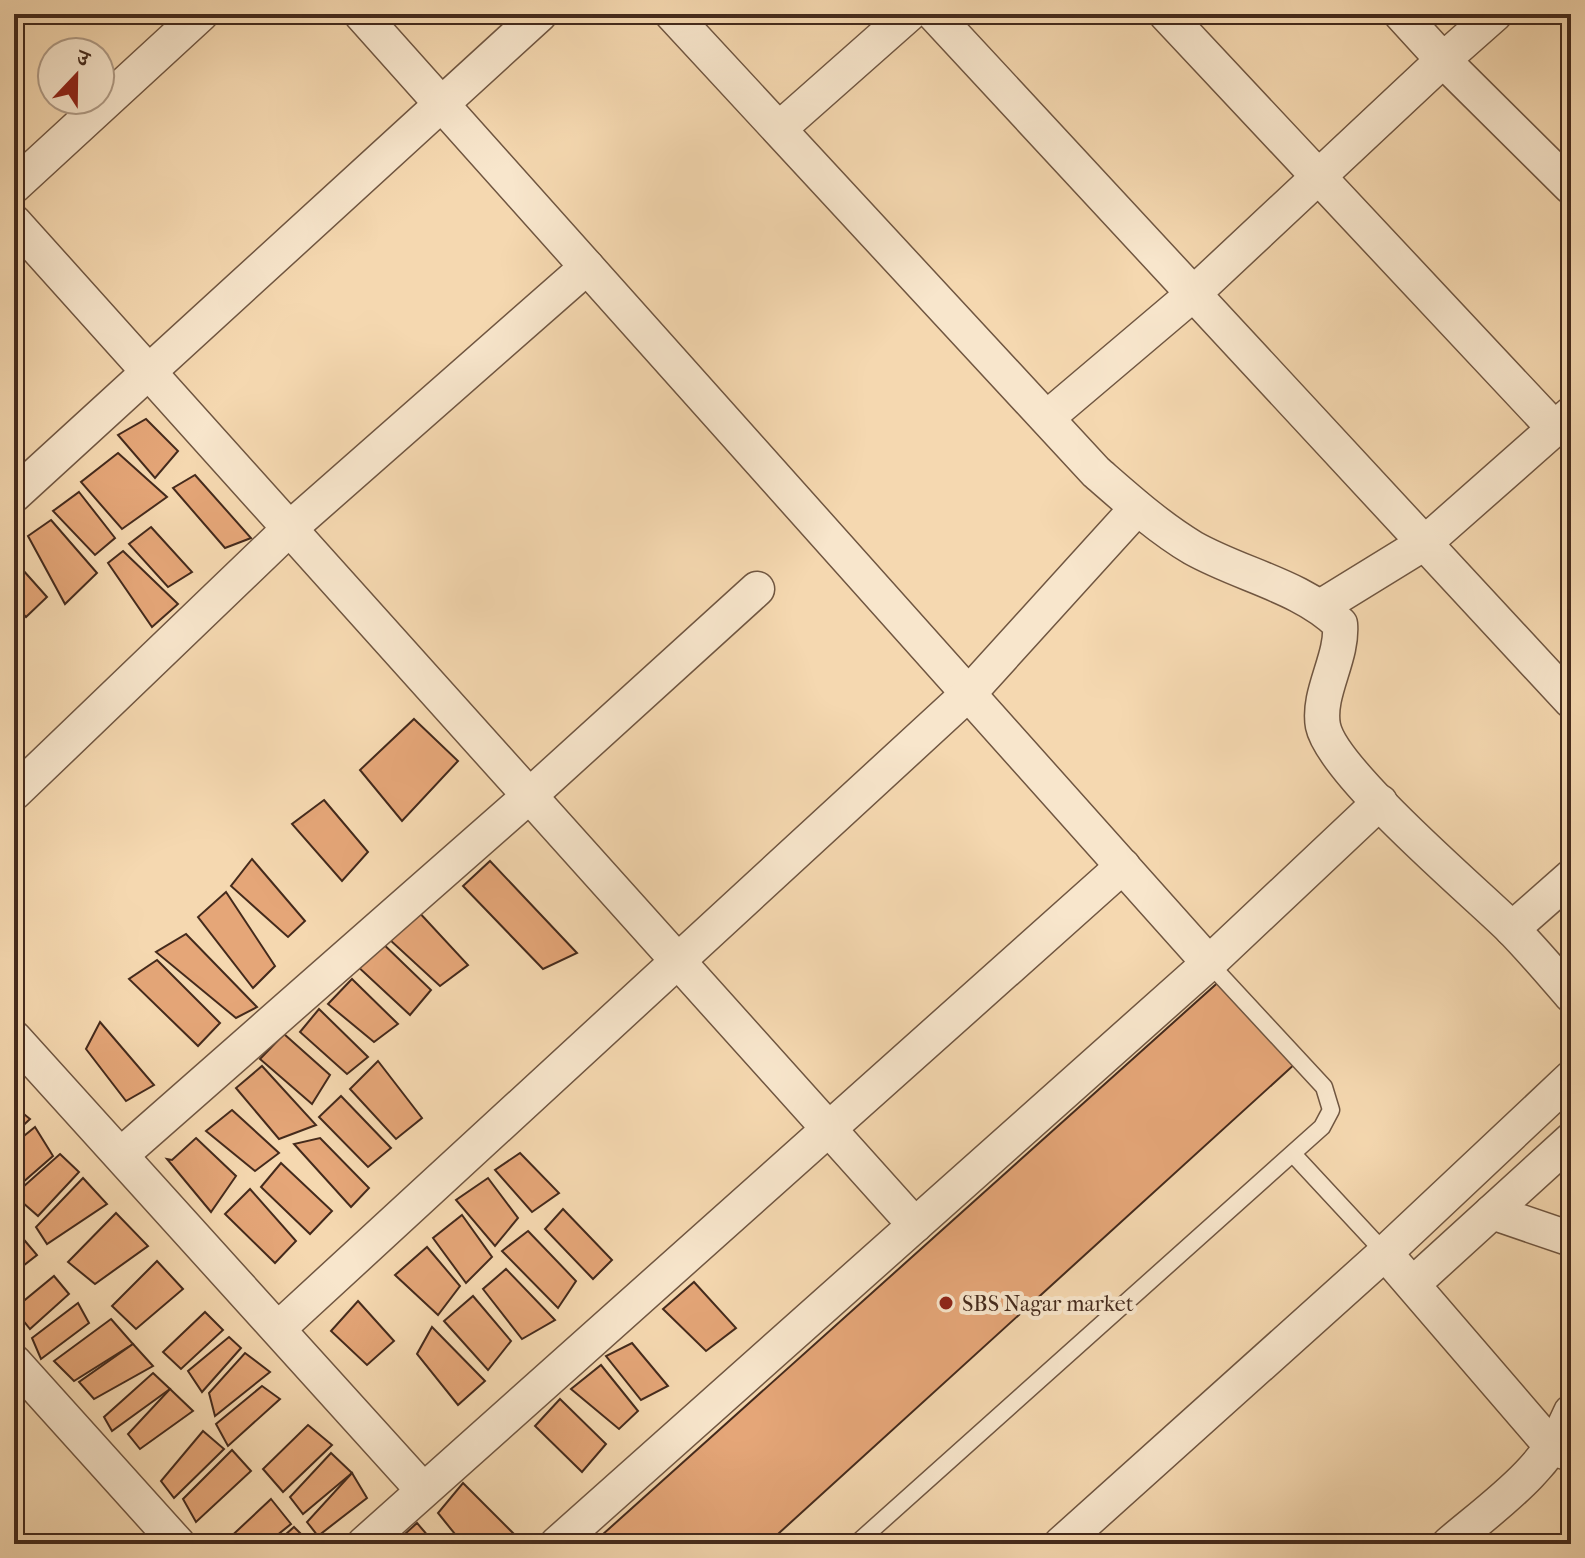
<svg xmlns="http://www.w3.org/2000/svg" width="1585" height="1558" font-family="'IM FELL French Canon','Noto Serif Devanagari',serif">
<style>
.building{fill:#e5a678;stroke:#442a1c;stroke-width:2}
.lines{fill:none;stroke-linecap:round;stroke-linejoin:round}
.lane-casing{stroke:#705641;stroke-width:19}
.street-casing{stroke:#705641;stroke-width:37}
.lane{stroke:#f8e6cc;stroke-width:16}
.street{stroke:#f8e6cc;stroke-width:34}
.poi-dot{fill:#8f2418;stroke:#f8e6cc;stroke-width:3}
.labels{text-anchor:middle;stroke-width:8;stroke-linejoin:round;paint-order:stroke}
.poi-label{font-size:22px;fill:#442a1c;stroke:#f8e6cc;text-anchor:start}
</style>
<rect width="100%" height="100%" fill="#f5d8b0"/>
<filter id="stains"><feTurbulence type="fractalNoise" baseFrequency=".0025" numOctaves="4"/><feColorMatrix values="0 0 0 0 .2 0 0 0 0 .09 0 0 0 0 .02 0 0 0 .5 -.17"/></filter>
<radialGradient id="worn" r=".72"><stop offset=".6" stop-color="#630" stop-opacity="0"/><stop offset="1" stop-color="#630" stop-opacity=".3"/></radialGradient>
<g class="building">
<path d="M146 419 178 451 155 478 118 435Z"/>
<path d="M118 453 167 497 122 529 81 482Z"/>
<path d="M195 475 251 538 225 548 173 488Z"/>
<path d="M79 492 115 538 95 555 53 511Z"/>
<path d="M51 520 97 573 65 604 28 536Z"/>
<path d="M151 527 192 572 168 587 129 544Z"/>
<path d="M123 551 178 604 152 627 108 563Z"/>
<path d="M14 560 47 597 26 617 14 604Z"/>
<path d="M414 719 458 761 402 821 360 770Z"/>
<path d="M324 800 368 852 342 881 292 824Z"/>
<path d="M252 859 305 921 288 937 231 886Z"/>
<path d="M490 861 577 953 543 969 463 886Z"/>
<path d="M226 892 275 966 253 988 198 917Z"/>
<path d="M416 909 468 965 440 986 390 940Z"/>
<path d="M186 934 257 1007 236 1018 156 952Z"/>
<path d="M377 938 431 990 410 1015 355 964Z"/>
<path d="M157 960 220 1023 198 1046 129 979Z"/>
<path d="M1223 978 1297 1062 767 1544H592Z"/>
<path d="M352 979 398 1024 374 1042 328 1004Z"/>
<path d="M319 1009 368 1057 347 1074 300 1032Z"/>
<path d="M100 1022 154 1085 126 1101 86 1049Z"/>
<path d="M284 1034 330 1075 312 1104 260 1059Z"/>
<path d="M378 1061 422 1118 396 1139 350 1089Z"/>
<path d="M262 1066 316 1125 279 1139 236 1088Z"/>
<path d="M341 1096 391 1148 368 1167 319 1117Z"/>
<path d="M14 1106 30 1119 14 1134Z"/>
<path d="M232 1110 279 1153 255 1171 206 1131Z"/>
<path d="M35 1127 53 1156 14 1190V1144Z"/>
<path d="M196 1138 236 1176 211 1212 167 1159 172 1160Z"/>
<path d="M320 1138 369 1188 351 1207 294 1144Z"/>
<path d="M520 1153 559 1193 532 1212 495 1170Z"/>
<path d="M60 1154 79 1172 38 1216 14 1195Z"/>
<path d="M281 1163 332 1211 310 1234 261 1187Z"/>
<path d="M83 1178 107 1204 47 1244 36 1227Z"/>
<path d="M488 1178 518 1218 495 1246 456 1200Z"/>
<path d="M250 1189 296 1241 275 1263 225 1214Z"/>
<path d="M563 1209 612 1260 593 1279 545 1229Z"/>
<path d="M116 1213 148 1246 95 1284 68 1262Z"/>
<path d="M462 1215 492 1257 466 1283 433 1238Z"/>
<path d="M528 1231 576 1281 558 1308 502 1251Z"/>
<path d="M20 1235 37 1255 14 1273V1241Z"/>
<path d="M427 1247 460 1286 438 1315 395 1275Z"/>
<path d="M157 1261 183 1289 136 1329 112 1306Z"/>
<path d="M506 1269 555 1320 522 1339 483 1289Z"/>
<path d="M54 1276 69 1294 30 1329 14 1309Z"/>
<path d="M694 1282 736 1328 706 1351 663 1309Z"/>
<path d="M473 1296 511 1341 488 1370 444 1321Z"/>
<path d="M358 1301 394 1341 367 1365 331 1331Z"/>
<path d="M78 1303 89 1323 41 1359 32 1338Z"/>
<path d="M205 1312 223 1330 181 1369 163 1352Z"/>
<path d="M111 1319 133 1344 74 1381 54 1361Z"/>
<path d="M432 1327 485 1381 458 1405 417 1354Z"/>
<path d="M229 1337 241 1348 202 1392 188 1371Z"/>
<path d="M632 1343 668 1386 641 1400 606 1356Z"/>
<path d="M133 1344 153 1366 94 1399 79 1382Z"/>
<path d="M245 1353 270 1372 215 1416 209 1393Z"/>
<path d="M601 1365 638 1411 619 1429 571 1389Z"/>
<path d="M153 1373 170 1389 112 1431 104 1417Z"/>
<path d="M262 1386 280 1399 228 1446 216 1424Z"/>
<path d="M170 1389 193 1411 140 1449 128 1434Z"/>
<path d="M560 1399 606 1444 582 1472 535 1426Z"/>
<path d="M308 1425 332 1445 283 1492 263 1469Z"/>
<path d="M203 1431 224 1449 174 1498 161 1481Z"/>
<path d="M232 1450 251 1471 196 1522 183 1499Z"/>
<path d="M331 1453 352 1473 303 1514 290 1497Z"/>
<path d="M352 1473 367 1498 318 1536 307 1522Z"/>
<path d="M463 1483 517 1537 509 1544H463L438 1513Z"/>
<path d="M271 1499 291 1524 266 1544H223Z"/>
<path d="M417 1523 435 1544H394Z"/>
<path d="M294 1527 311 1544H275Z"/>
</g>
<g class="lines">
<defs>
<g id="lane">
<path d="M1293 1154 1385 1253"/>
<path d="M856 1544 1322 1127 1331 1110 1324 1087 1209 963"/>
</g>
<g id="street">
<path d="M361 14 1209 963 557 1544"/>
<path d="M672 14 1096 472C1127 499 1158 527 1193 548 1241 575 1301 586 1340 624 1343 658 1317 693 1323 726 1332 771 1471 889 1509 926 1531 948 1551 972 1571 995"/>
<path d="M934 14 1571 701"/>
<path d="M1166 14 1555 429"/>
<path d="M1401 14 1443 60 1495 14"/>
<path d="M779 129 909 14"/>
<path d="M14 186 201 14"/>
<path d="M14 222 915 1225"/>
<path d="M1048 417 1192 295 1443 60 1571 187"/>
<path d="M14 495 540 14"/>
<path d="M1322 606 1426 542 1571 414"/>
<path d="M14 793 289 529 587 267"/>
<path d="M1512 929 1571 877"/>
<path d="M1209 963 1380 802"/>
<path d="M14 1038 423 1490"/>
<path d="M121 1155 528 797 757 589"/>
<path d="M1492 1212 1571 1239"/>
<path d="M1385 1253 1553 1448 1571 1454"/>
<path d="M1413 1284 1571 1140"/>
<path d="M278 1329 970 692 1137 508"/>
<path d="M14 1362 178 1544"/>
<path d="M364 1544 1123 866"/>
<path d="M1061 1544 1385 1253 1571 1078"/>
<path d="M1449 1544C1495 1505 1547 1470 1571 1412"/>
</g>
</defs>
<use href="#lane" class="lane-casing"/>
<use href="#street" class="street-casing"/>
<use href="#lane" class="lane"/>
<use href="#street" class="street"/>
</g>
<circle class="poi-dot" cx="946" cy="1303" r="8"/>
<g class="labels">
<g class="poi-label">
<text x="962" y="1311">SBS Nagar market</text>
</g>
</g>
<rect width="1585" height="1558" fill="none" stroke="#f5d8b0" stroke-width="48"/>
<rect x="16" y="16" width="1553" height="1526" fill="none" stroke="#442a1c" stroke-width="4"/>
<rect x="24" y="24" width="1537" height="1510" fill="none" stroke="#442a1c" stroke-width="2"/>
<g transform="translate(76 76) rotate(22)"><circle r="38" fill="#f8e6cc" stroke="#b09b86" stroke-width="2"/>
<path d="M0-6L14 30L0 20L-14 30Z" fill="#8f2418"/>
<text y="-12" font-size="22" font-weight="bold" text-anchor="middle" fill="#442a1c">उ</text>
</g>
<rect width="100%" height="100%" filter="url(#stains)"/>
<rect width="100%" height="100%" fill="url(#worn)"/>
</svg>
